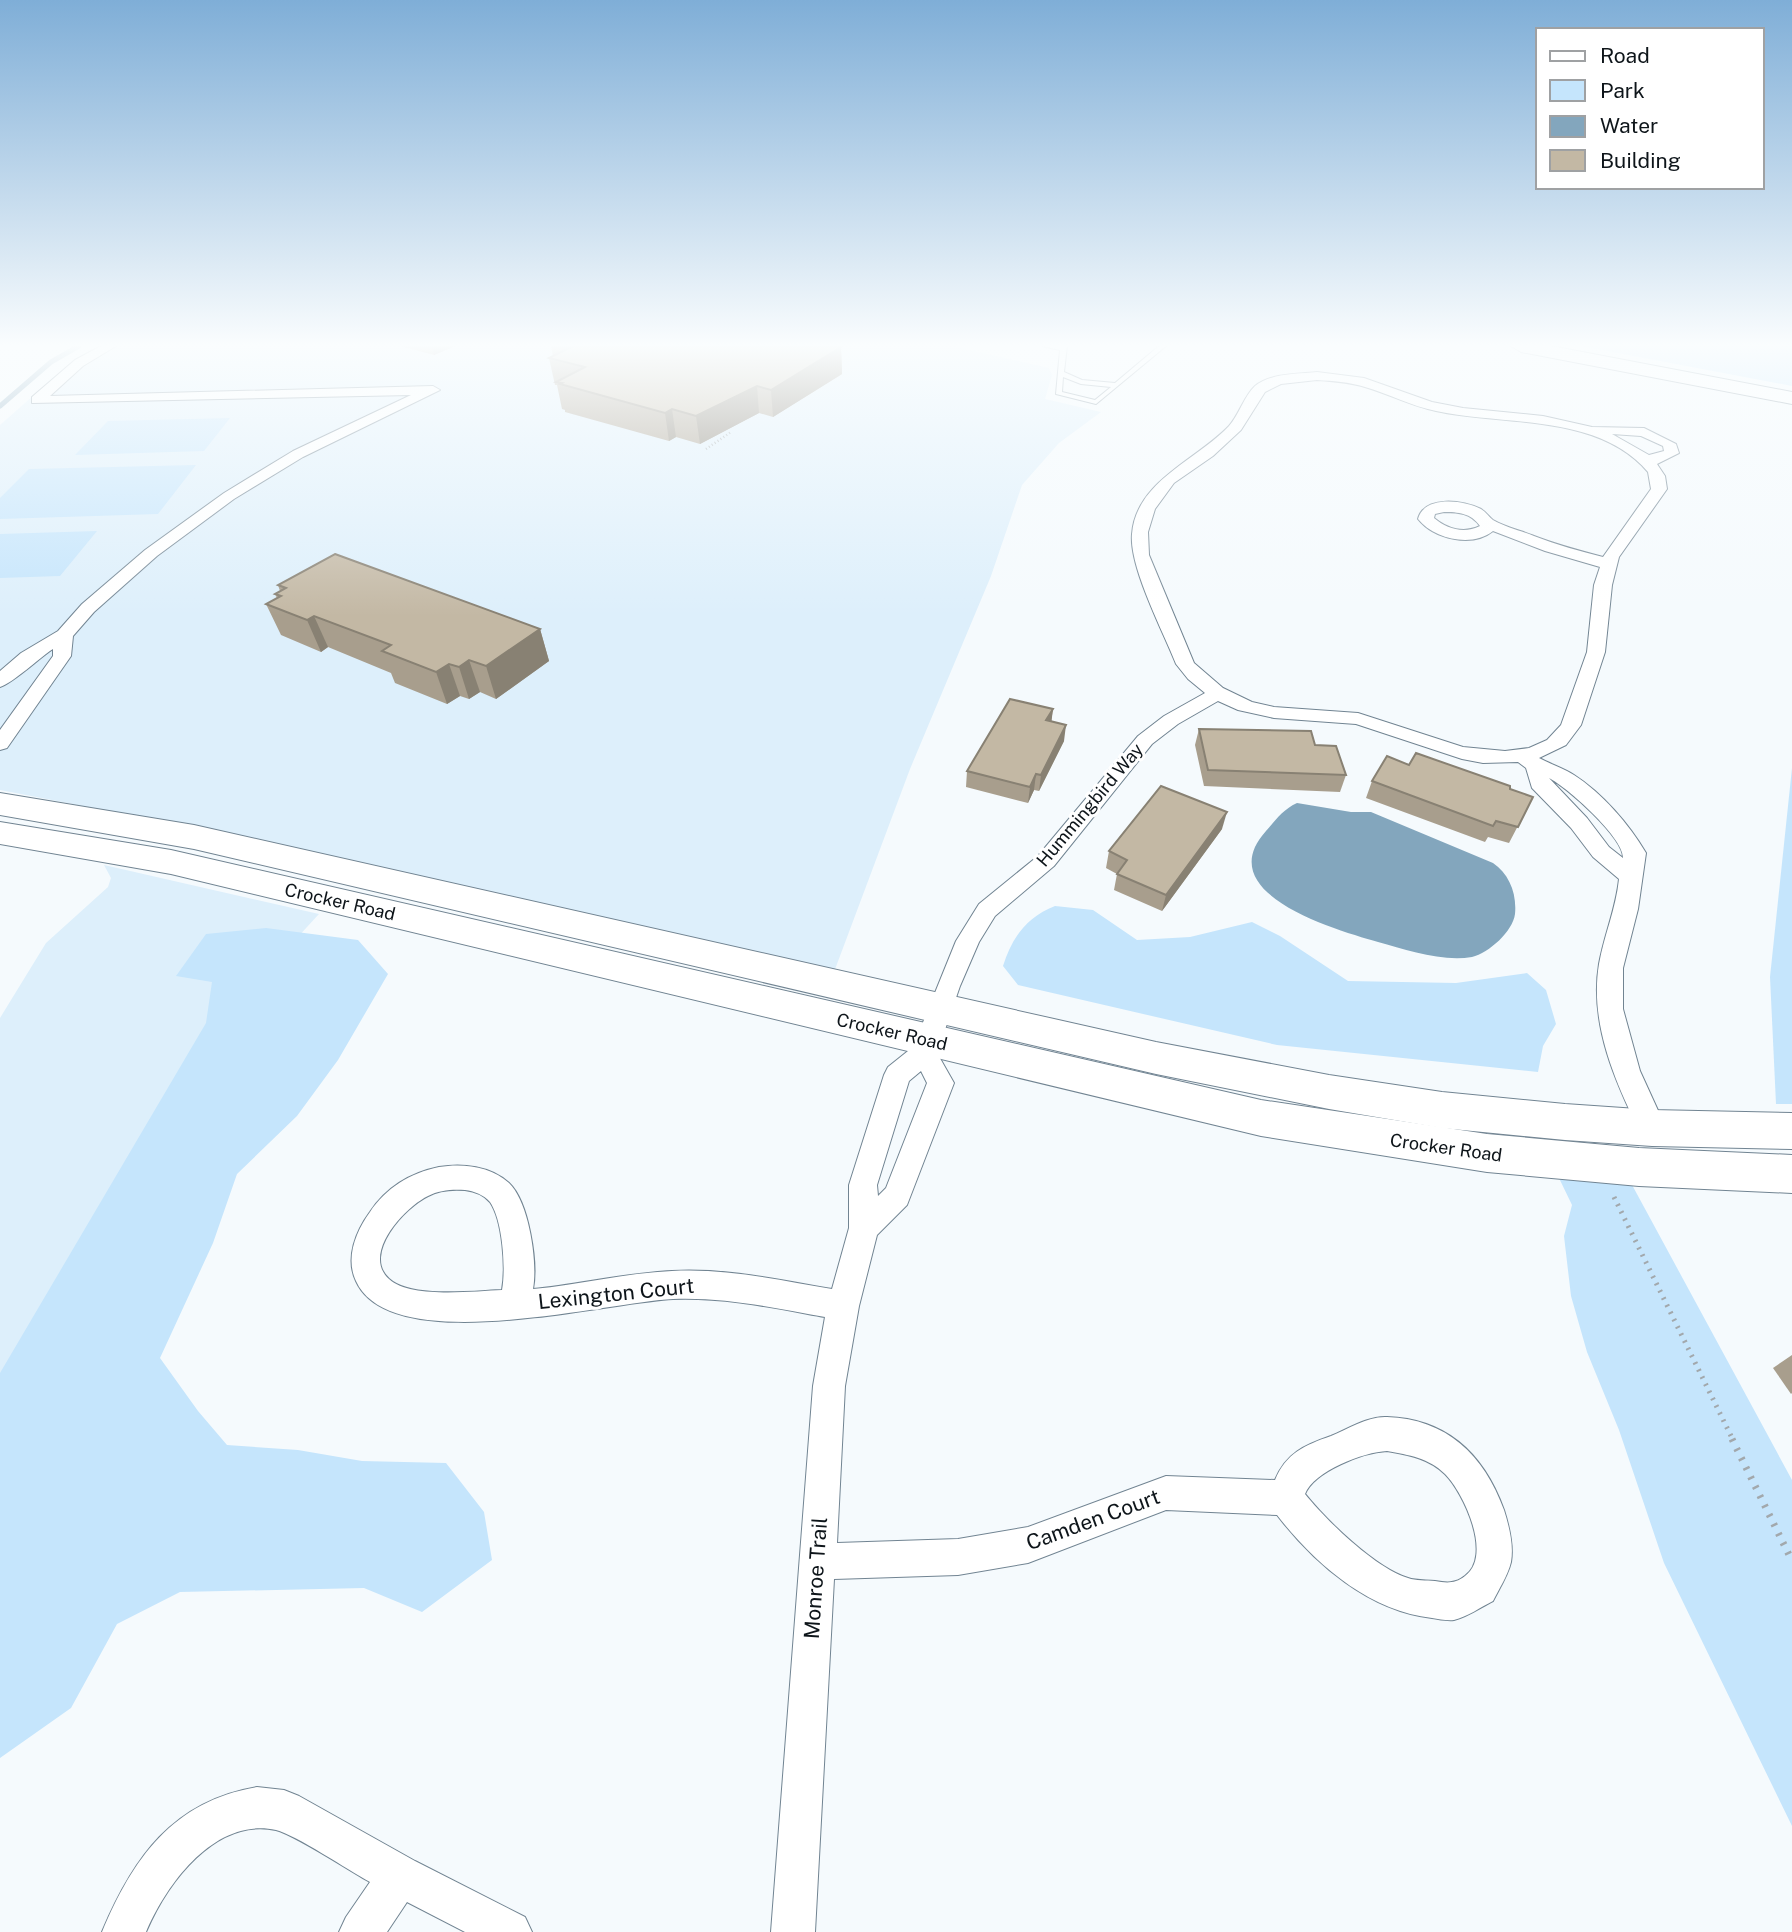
<svg xmlns="http://www.w3.org/2000/svg" width="1792" height="1932" font-family="'Public Sans',sans-serif">
<style>
.built{fill:#ddeffb}
.green{fill:#c5e5fc}
.water{fill:#83a6bd}
.lines{fill:none;stroke-linecap:round;stroke-linejoin:round}
.stream{stroke:#83a6bd;stroke-width:5}
.service-casing{stroke:#718492;stroke-width:2}
.minor-casing{stroke:#718492;stroke-width:2}
.primary-casing{stroke:#718492;stroke-width:2}
.path-far2{stroke:#a2a8ac;stroke-width:2.5;stroke-dasharray:1 2.5;stroke-linecap:butt}
.path-far1{stroke:#a2a8ac;stroke-width:5;stroke-dasharray:2 6;stroke-linecap:butt}
.path{stroke:#a2a8ac;stroke-width:7;stroke-dasharray:2.5 8;stroke-linecap:butt}
.service{fill:#fff;fill-rule:evenodd}
.minor{fill:#fff;fill-rule:evenodd}
.primary{fill:#fff;fill-rule:evenodd}
.wall{fill:#a89e8d}
.shaded-wall{fill:#888173}
.building{fill:#c3b8a4;stroke:#888173;stroke-width:2}
.labels{text-anchor:middle;stroke-width:6;stroke-linejoin:round;paint-order:stroke}
.street-label{font-size:18px;fill:#0e151a;stroke:#fff}
.near-street-label{font-size:21px;fill:#0e151a;stroke:#fff}
</style>
<rect width="100%" height="100%" fill="#f5fafd"/>
<g class="built">
<path d="M100 346H952L1049 368 1052 375 1045 399 1101 412 1059 443 1022 485 991 576 910 769 834 972 234 835 0 790V425L67 366Z"/>
<path d="M104 865 319 914 236 1004 0 1419V1018L46 943 108 887 111 878Z"/>
</g>
<g class="green">
<path d="M1581 346H1792V386Z"/>
<path d="M230 418 204 451 75 455 108 421Z"/>
<path d="M196 465 158 514 0 519V498L29 469Z"/>
<path d="M97 531 60 576 0 578V534Z"/>
<path d="M1792 768V1104H1776L1770 977Z"/>
<path d="M1055 906 1093 910 1137 940 1190 937 1252 922 1280 936 1348 981 1456 983 1527 973 1546 990 1556 1024 1543 1046 1538 1072 1277 1045 1018 985 1003 966C1012 937 1027 917 1055 906Z"/>
<path d="M266 928 358 940 388 974 338 1060 297 1116 237 1174 213 1243 160 1358 198 1411 227 1445 298 1450 362 1461 446 1463 484 1512 492 1560 422 1612 364 1588 180 1592 117 1624 71 1708 0 1758V1373L206 1023 212 982 176 976 206 934Z"/>
<path d="M1558 1176 1631 1183 1792 1480V1826L1664 1563 1619 1430 1587 1352 1571 1296 1564 1236 1572 1205Z"/>
</g>
<path class="water" d="M1297 803 1351 812H1371L1493 863C1509 874 1517 893 1515 914 1513 931 1489 953 1472 957 1442 962 1406 950 1378 942 1337 930 1209 894 1266 831 1276 820 1282 810 1297 803Z"/>
<g class="lines">
<path class="stream" d="M0 406 51 362 79 346"/>
<defs>
<path id="service" d="M1042 346H1067L1064 372 1082 380 1115 383 1159 346H1166L1096 404 1056 394 1060 350ZM1063 377 1081 384 1111 387 1095 400 1062 392Z"/>
<g id="minor">
<path d="M101 346H116L83 366 50 396 433 386 440 390 303 457 234 499 157 556 94 612 73 636 71 656 7 748 0 750V730L53 656V649C39 658 13 683 0 687V671L21 653 58 631 82 604 145 550 224 493 293 451 411 395 32 403V397L75 360Z"/>
<path d="M1317 372 1364 378 1432 402 1463 408 1543 416 1592 427 1644 428 1676 444 1679 453 1657 464 1665 476 1667 489 1619 557 1612 585 1605 652 1581 725 1566 745 1539 758C1550 764 1563 768 1574 775 1602 793 1629 824 1646 853L1638 909 1623 968V1009L1640 1071 1666 1128 1662 1136 1652 1140 1642 1136C1616 1084 1589 1024 1599 964 1604 935 1616 909 1619 879L1593 857 1571 828 1532 788 1526 768 1518 762 1483 763 1462 759 1356 724 1274 718 1238 710 1218 701 1178 724 1152 744 1054 866 995 916 979 942 960 986 937 1053 954 1083 907 1205 877 1235 859 1306 845 1386 837 1543 958 1539 1028 1527 1166 1476 1275 1480C1286 1453 1305 1445 1331 1436 1348 1429 1368 1416 1387 1417 1447 1419 1484 1455 1504 1510 1509 1526 1514 1545 1511 1562 1508 1575 1499 1589 1493 1601 1481 1607 1467 1617 1454 1620 1447 1621 1439 1619 1432 1618 1369 1611 1315 1564 1277 1515L1166 1510 1028 1563 958 1575 834 1579 815 1932H771L813 1386 825 1317C775 1308 725 1297 673 1299 606 1302 391 1359 356 1281 345 1258 356 1231 370 1212 386 1188 410 1173 439 1167 462 1163 491 1166 509 1183 529 1202 538 1263 533 1289 579 1285 625 1273 672 1271 726 1268 779 1280 832 1289L849 1228V1185L884 1075 888 1067 913 1047 956 941 979 904 1038 856 1138 736 1164 716 1205 693 1188 679 1176 664C1163 631 1129 567 1132 534 1136 481 1197 460 1229 426 1239 415 1244 396 1255 386 1271 373 1298 374 1317 372ZM1317 380C1333 381 1349 382 1365 387 1389 394 1411 406 1436 411 1504 426 1598 413 1648 472L1651 489 1603 557C1580 551 1557 545 1534 536 1522 531 1505 527 1493 520 1489 517 1486 512 1481 509 1464 500 1424 495 1418 519 1434 539 1472 548 1493 531L1545 551 1600 567 1594 585 1587 652 1561 725 1547 740 1529 748 1505 751 1463 747 1358 713 1274 707 1252 702 1223 688 1194 663 1149 555 1148 532 1155 509 1174 483 1213 456 1241 430 1265 392 1281 384ZM1612 434 1641 436 1663 446 1664 451 1649 455ZM1444 512C1458 512 1471 513 1480 526 1464 534 1447 529 1434 518L1435 514ZM1549 778C1567 787 1624 838 1623 858L1609 847 1587 818ZM921 1071 927 1083 886 1188 878 1196 877 1185 909 1081ZM465 1190C474 1191 484 1195 490 1202 503 1221 506 1269 502 1290 473 1291 411 1299 389 1279 361 1254 405 1207 428 1196 439 1190 453 1189 465 1190ZM1387 1451C1409 1455 1429 1458 1445 1474 1464 1493 1493 1556 1465 1576 1455 1584 1446 1583 1435 1581 1426 1580 1416 1581 1408 1578 1375 1568 1326 1520 1305 1494 1314 1471 1364 1452 1387 1451Z"/>
<path d="M257 1787 284 1790 299 1796 415 1861 525 1917 532 1932H465L407 1902 387 1932H339L346 1917 370 1882C348 1870 296 1835 276 1830 215 1817 167 1883 146 1932H102C133 1858 173 1801 257 1787Z"/>
</g>
<g id="primary">
<path d="M1511 346H1551L1792 392V404L1521 352Z"/>
<path d="M0 793 194 825 1156 1042 1329 1075 1442 1092 1565 1104 1652 1110 1792 1113V1149L1652 1146 1565 1140 1442 1128 1329 1109 1156 1074 194 849 0 815Z"/>
<path d="M0 822 171 850 1261 1100 1487 1134 1639 1148 1792 1155V1193L1639 1186 1487 1172 1261 1136 171 874 0 844Z"/>
</g>
</defs>
<use href="#service" class="service-casing"/>
<use href="#minor" class="minor-casing"/>
<use href="#primary" class="primary-casing"/>
<path class="path-far2" d="M706 449 731 432"/>
<path class="path-far1" d="M1614 1197 1733 1440"/>
<path class="path" d="M1732 1439 1792 1561"/>
<use href="#service" class="service"/>
<use href="#minor" class="minor"/>
<use href="#primary" class="primary"/>
</g>
<g class="wall">
<path d="M400 346H455L434 355Z"/>
<path d="M551 346H838L841 347 842 374 773 417 759 413 700 444 676 437 669 441 565 412V410L562 409 557 385H555L549 358 553 356Z"/>
<path d="M278 585 540 629 549 661 496 699 480 692 469 699 460 696 447 704 395 683 391 673 328 647 321 652 281 635 266 604 277 598 275 594 280 591Z"/>
<path d="M1053 709 1051 722 1064 741 1039 791 1034 790 1028 803 966 787 967 771Z"/>
<path d="M1199 729 1315 745 1346 775 1340 792 1204 786 1195 745Z"/>
<path d="M1409 765 1510 789 1533 797 1509 843 1488 837 1485 842 1366 798 1372 781Z"/>
<path d="M1222 829 1162 911 1114 890 1117 874 1106 868 1109 851Z"/>
<path d="M1792 1355V1393L1791 1394 1773 1368Z"/>
</g>
<g class="shaded-wall">
<path d="M432 346H455L434 355Z"/>
<path d="M841 347 842 374 773 417 771 390Z"/>
<path d="M757 386 759 413 700 444 696 416Z"/>
<path d="M672 409 676 437 669 441 665 413Z"/>
<path d="M314 616 328 647 321 652 307 620Z"/>
<path d="M540 629 549 661 496 699 486 666Z"/>
<path d="M469 660 480 692 469 699 459 667Z"/>
<path d="M449 664 460 696 447 704 436 672Z"/>
<path d="M1053 709 1051 725 1046 720Z"/>
<path d="M1066 725 1064 741 1039 791 1041 775Z"/>
<path d="M1036 774 1034 790 1028 803 1030 787Z"/>
<path d="M1227 812 1222 829 1162 911 1166 895Z"/>
</g>
<g class="building">
<path d="M573 346H836L841 347 771 390 757 386 696 416 672 409 665 413 560 384 562 383 556 382 585 367 549 358Z"/>
<path d="M335 554 540 629 486 666 469 660 459 667 449 664 436 672 382 651 391 645 314 616 307 620 266 604 281 596 275 594 286 588 278 585Z"/>
<path d="M1010 699 1053 709 1046 720 1066 725 1041 775 1036 774 1030 787 967 771Z"/>
<path d="M1199 729 1311 731 1315 745 1336 746 1346 775 1208 770Z"/>
<path d="M1416 753 1510 786V789L1533 797 1518 827 1496 821 1493 826 1372 781 1387 756 1409 765Z"/>
<path d="M1161 786 1227 812 1166 895 1117 874 1127 860 1109 851Z"/>
</g>
<linearGradient id="sky" x2="0" y2="1"><stop stop-color="#7faed7"/><stop offset="0.56" stop-color="#fafdfe"/><stop offset="1" stop-color="#fafdfe" stop-opacity="0"/></linearGradient>
<rect width="1792" height="616" fill="url(#sky)"/>
<g class="labels">
<g class="street-label">
<text transform="translate(1090 805) rotate(-50)" y="6">Hummingbird Way</text>
<text transform="translate(340 902) rotate(13)" y="6">Crocker Road</text>
<text transform="translate(892 1032) rotate(13)" y="6">Crocker Road</text>
<text transform="translate(1446 1148) rotate(8)" y="6">Crocker Road</text>
</g>
<g class="near-street-label">
<text transform="translate(616 1294) rotate(-6)" y="7">Lexington Court</text>
<text transform="translate(1093 1520) rotate(-20)" y="7">Camden Court</text>
<text transform="translate(816 1578) rotate(-86)" y="7">Monroe Trail</text>
</g>
</g>
<rect x="1536" y="28" width="228" height="161" fill="#ffffff" stroke="#9fa1a3" stroke-width="2"/>
<rect x="1550" y="51" width="35" height="10" fill="#ffffff" stroke="#9fa1a3" stroke-width="2"/>
<text x="1600" y="63" font-size="21" fill="#0e151a">Road</text>
<rect x="1550" y="80" width="35" height="21" fill="#c5e5fc" stroke="#9fa1a3" stroke-width="2"/>
<text x="1600" y="98" font-size="21" fill="#0e151a">Park</text>
<rect x="1550" y="116" width="35" height="21" fill="#83a6bd" stroke="#9fa1a3" stroke-width="2"/>
<text x="1600" y="133" font-size="21" fill="#0e151a">Water</text>
<rect x="1550" y="150" width="35" height="21" fill="#c3b8a4" stroke="#9fa1a3" stroke-width="2"/>
<text x="1600" y="168" font-size="21" fill="#0e151a">Building</text>
</svg>
